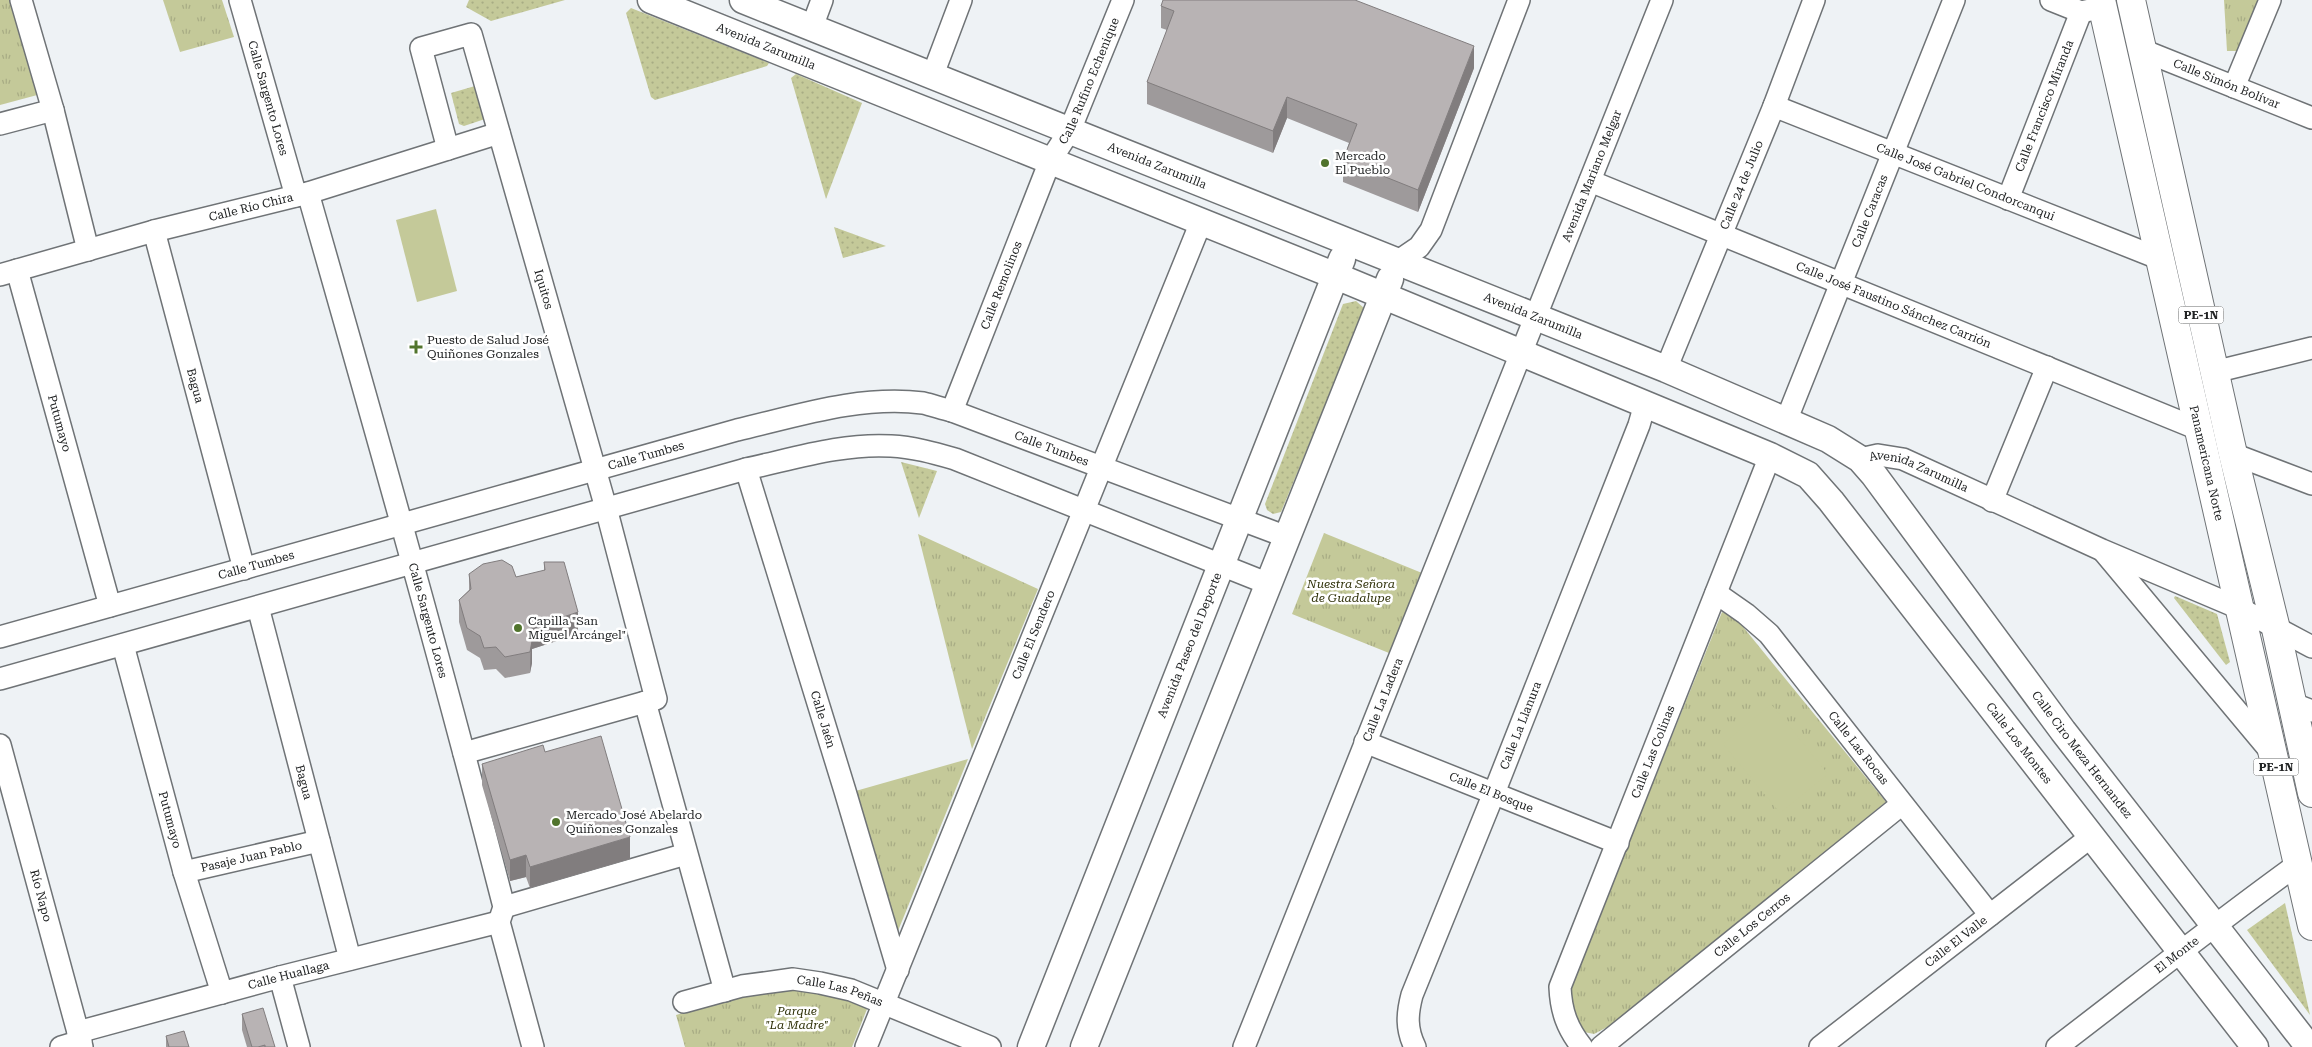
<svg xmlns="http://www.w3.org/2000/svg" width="2312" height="1047" font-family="'Roboto Serif',serif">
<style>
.grass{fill:url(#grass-dots)}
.park{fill:url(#park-tufts)}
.pitch{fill:#c4c999}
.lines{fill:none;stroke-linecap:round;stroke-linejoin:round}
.minor-casing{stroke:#6f7376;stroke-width:24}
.major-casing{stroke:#6f7376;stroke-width:29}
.highway-casing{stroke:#6f7376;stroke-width:30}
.minor{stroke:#fff;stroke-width:21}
.major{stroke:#fff;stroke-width:26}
.highway{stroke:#fff;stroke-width:28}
.wall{fill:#9e9a9b}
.shaded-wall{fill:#817d7e}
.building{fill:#b8b3b4;stroke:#817d7e}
.poi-dot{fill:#51742d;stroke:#fff;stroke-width:2}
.labels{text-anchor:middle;stroke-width:5;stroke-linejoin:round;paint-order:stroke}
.shield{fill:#fff;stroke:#646666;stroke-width:1}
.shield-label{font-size:11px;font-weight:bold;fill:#222425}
.street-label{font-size:12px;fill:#222425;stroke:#fff}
.poi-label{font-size:12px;fill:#222425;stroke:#fff;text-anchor:start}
.park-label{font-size:12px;font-style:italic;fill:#2f3109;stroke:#fff}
</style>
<defs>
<pattern id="grass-dots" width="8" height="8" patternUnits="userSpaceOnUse" patternTransform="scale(1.25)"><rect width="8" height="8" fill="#c4c999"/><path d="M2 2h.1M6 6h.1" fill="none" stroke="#a8ac84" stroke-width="1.8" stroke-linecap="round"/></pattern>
<pattern id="park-tufts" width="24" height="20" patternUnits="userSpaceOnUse" patternTransform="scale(1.25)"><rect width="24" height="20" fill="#c4c999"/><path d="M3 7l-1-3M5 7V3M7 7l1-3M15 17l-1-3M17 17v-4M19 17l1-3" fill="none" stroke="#a8ac84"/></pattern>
</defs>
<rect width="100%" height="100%" fill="#eef2f5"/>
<g class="grass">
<path d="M469 0H565L491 21 466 7Z"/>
<path d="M631 8 769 63 767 66 655 100 651 97 626 13Z"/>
<path d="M796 74 862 103 826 199 791 78Z"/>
<path d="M475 86 485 119 464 126 459 124 451 93Z"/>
<path d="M834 227 886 246 843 258Z"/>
<path d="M1356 301 1365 309 1281 512 1273 514 1267 510 1265 504 1343 304Z"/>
<path d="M901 462 937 471 919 518Z"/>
<path d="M2175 596 2217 614 2230 662 2226 665 2174 598Z"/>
<path d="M2285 903 2310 1015 2247 930Z"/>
</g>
<g class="park">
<path d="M0 0H15L41 94 0 105Z"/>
<path d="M163 0H222L234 37 180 52Z"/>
<path d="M2224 0H2259L2237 51H2227Z"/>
<path d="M1324 533 1422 573 1389 653 1292 614Z"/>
<path d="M918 534 1038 589 972 749Z"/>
<path d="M1722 612 1735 617 1886 802 1615 1023 1594 1034 1584 1032C1574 1017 1572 1004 1571 986Z"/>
<path d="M968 759 891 948 845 794Z"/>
<path d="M787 987 823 990 869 1004 852 1047H685L676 1015 741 996Z"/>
</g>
<g class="pitch">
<path d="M436 209 457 291 417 302 396 220Z"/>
<path d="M1771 704 1828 774 1780 813 1723 744Z"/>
</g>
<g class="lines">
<defs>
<g id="minor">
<path d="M21 0 53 110 88 250"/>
<path id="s1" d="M240 0 296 196"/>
<path d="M2051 0 2081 12 2095 9"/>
<path d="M812 27 822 0"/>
<path id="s2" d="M2142 50 2312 118"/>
<path d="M932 77 961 0"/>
<path d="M2234 87 2270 0"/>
<path id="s3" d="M1774 106 2158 258"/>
<path d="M0 124 53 110"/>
<path id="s4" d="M448 149 421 48 471 34 606 508 656 699 464 753"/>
<path id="s5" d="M1590 181 2198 429"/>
<path id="s6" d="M308 193C376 431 443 668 504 907L499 922 533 1047"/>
<path id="s7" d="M2008 199 2081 12"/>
<path id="s8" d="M154 231 244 569"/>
<path d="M1397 262 1419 247 1431 230 1519 0"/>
<path id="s9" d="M17 270 110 606"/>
<path id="s10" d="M0 275 154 231 308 193 499 133"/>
<path id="s11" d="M1666 369 1774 106 1814 0"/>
<path d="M2214 372 2312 348"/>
<path id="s12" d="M952 411 1050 161 1070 130 1123 0"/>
<path id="s13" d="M1786 421 1954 0"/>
<path d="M2233 454 2312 484"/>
<path id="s14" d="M1860 459 1878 455 1903 459 2102 550 2239 608 2312 647"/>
<path id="s15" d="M746 469 845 791 898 970"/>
<path d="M1992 501 2047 367"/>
<path d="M2104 552 2272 753"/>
<path id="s16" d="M1716 593 1746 614 1769 634 1990 915"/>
<path id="s17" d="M258 607 350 959"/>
<path id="s18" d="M0 637 737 430C797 416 860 395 923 403 932 405 943 409 952 411L1287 537"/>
<path id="s19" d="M123 645 184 872 222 993"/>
<path d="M0 679 746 469C793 459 842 443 891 446 913 447 934 453 955 459L1269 584"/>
<path d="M645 702 725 991"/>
<path d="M2291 703 2312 711"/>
<path id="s20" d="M1365 742 1618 843"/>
<path id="s21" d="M0 745 82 1047"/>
<path id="s22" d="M184 872 319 841"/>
<path d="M504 907 686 854"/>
<path d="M280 977 299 1047"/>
<path id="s23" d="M684 1002 742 986 793 979 820 983 851 990 990 1047"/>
<path id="s24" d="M78 1032 280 977 499 922"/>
<path d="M61 1047 81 1041"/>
<path id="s25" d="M866 1047 1201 222"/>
<path id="s26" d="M1244 1047 1662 0"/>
<path id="s27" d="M1415 1047C1406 1029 1407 1014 1412 995L1494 793 1639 425 1645 404"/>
<path id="s28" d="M1582 1047C1567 1028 1561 1011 1560 987L1770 456"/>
<path id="s29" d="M1601 1047 1902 804"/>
<path id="s30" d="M1820 1047 2092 836"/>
<path id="s31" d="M2057 1047C2137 986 2216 923 2298 864"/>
</g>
<g id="major">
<path id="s32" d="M651 0 1336 276 1770 456 1808 475 1831 501 2255 1047"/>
<path id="s33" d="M743 0 1666 369 1828 439 1860 459 1874 475 2063 731 2309 1047"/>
<path id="s34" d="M1031 1047 1342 259"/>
<path d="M1084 1047 1390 279"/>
</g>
<g id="highway">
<path id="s35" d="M2101 0 2312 926"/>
<path d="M2131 0 2233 454 2276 629 2312 793"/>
</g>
</defs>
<use href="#minor" class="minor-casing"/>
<use href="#major" class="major-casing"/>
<use href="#highway" class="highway-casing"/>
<use href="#minor" class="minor"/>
<use href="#major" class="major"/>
<use href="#highway" class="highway"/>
</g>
<g class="wall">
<path d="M1161 6 1474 68 1418 212 1343 182V160L1349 143 1287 118 1273 153 1147 104V82L1167 30 1161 28Z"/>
<path d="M544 562 578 634 532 649V663L530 673 505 678 496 669 484 670 480 658 467 650 459 622V600L469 590V574L516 577 544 571Z"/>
<path d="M545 752 630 859 530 888 526 877 510 881 482 785V764Z"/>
<path d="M242 1014 275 1047H247L242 1030Z"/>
<path d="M166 1036 189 1047H166Z"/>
</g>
<g class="shaded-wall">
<path d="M1474 46V68L1418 212V190Z"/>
<path d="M1287 97V118L1273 153V131Z"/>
<path d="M578 612V634L532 649V663L530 673 531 628Z"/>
<path d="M630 837V859L530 888V867Z"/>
<path d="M526 855V877L510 881V860Z"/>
</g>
<g class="building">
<path d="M1163 0H1355L1474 46 1418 190 1343 160 1357 124 1287 97 1273 131 1147 82 1174 11 1161 6Z"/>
<path d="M502 560 512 566 516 577 545 570 544 562H564L578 612 531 628 532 641 530 652 505 657 496 647 484 648 480 636 467 628 459 600 471 589 469 574 483 564Z"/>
<path d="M601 736 630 837 530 867 526 855 510 860 482 764 543 745 545 752Z"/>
<path d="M263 1008 275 1047H265V1045L258 1047H252L242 1014Z"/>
<path d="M184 1031 189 1047H169L166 1036Z"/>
</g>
<g class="poi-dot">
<circle cx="1325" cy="163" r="5"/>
<path d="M413.5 339.5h5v5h5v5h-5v5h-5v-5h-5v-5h5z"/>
<circle cx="518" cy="628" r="5"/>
<circle cx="556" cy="822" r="5"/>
</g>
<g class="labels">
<g class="shield">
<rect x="2178.5" y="306.5" width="45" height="17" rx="4"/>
<rect x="2253.5" y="758.5" width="45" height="17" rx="4"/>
</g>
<g class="shield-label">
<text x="2201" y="319">PE-1N</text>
<text x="2276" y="771">PE-1N</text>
</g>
<g class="street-label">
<text dy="4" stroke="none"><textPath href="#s32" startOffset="124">Avenida Zarumilla</textPath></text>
<text dy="4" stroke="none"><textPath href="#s12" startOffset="358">Calle Rufino Echenique</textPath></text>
<text dy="4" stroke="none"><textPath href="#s2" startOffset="91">Calle Simón Bolívar</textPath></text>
<text dy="4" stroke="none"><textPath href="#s1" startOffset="102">Calle Sargento Lores</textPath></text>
<text dy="4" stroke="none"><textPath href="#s7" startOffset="100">Calle Francisco Miranda</textPath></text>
<text dy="4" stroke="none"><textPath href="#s33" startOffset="446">Avenida Zarumilla</textPath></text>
<text dy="4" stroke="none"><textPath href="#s26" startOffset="938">Avenida Mariano Melgar</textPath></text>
<text dy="4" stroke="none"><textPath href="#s3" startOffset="206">Calle José Gabriel Condorcanqui</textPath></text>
<text dy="4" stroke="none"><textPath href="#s11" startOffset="199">Calle 24 de Julio</textPath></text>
<text dy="4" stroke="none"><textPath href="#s10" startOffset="260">Calle Río Chira</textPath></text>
<text dy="4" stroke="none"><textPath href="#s13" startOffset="226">Calle Caracas</textPath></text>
<text dy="4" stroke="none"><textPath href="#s12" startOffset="135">Calle Remolinos</textPath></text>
<text dy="4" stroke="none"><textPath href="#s4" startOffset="422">Iquitos</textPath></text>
<text dy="4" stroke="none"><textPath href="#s5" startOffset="328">Calle José Faustino Sánchez Carrión</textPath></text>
<text dy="4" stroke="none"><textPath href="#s33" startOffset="851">Avenida Zarumilla</textPath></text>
<text dy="4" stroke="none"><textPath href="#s8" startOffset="160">Bagua</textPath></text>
<text dy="4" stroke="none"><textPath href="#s9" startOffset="159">Putumayo</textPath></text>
<text dy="4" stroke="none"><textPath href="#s18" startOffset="1091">Calle Tumbes</textPath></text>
<text dy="4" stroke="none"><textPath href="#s18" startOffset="671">Calle Tumbes</textPath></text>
<text dy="4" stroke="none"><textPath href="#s35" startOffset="475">Panamericana Norte</textPath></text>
<text dy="4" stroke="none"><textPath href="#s14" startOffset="62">Avenida Zarumilla</textPath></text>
<text dy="4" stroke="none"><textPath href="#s18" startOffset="266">Calle Tumbes</textPath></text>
<text dy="4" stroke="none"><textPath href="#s6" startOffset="444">Calle Sargento Lores</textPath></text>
<text dy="4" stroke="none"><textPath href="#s25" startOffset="445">Calle El Sendero</textPath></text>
<text dy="4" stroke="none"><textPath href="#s34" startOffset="432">Avenida Paseo del Deporte</textPath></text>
<text dy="4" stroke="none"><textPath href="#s26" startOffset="374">Calle La Ladera</textPath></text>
<text dy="4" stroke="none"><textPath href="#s15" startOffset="262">Calle Jaén</textPath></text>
<text dy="4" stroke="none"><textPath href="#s27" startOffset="344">Calle La Llanura</textPath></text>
<text dy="4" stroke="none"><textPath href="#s32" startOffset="1592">Calle Los Montes</textPath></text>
<text dy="4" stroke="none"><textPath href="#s16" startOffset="212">Calle Las Rocas</textPath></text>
<text dy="4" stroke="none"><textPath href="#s28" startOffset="318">Calle Las Colinas</textPath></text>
<text dy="4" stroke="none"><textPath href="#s33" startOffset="1578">Calle Ciro Meza Hernandez</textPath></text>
<text dy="4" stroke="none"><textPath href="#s17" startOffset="181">Bagua</textPath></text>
<text dy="4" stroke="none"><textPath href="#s20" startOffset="136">Calle El Bosque</textPath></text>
<text dy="4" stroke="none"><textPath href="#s19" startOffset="181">Putumayo</textPath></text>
<text dy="4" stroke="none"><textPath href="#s22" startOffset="69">Pasaje Juan Pablo</textPath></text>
<text dy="4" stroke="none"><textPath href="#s21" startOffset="156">Río Napo</textPath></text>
<text dy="4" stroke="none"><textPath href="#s29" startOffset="194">Calle Los Cerros</textPath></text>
<text dy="4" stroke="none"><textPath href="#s30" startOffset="172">Calle El Valle</textPath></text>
<text dy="4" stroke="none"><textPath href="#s31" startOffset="151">El Monte</textPath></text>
<text dy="4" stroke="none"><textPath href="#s24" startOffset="218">Calle Huallaga</textPath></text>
<text dy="4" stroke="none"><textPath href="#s23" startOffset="160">Calle Las Peñas</textPath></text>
</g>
<g class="poi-label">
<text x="1335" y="160">Mercado<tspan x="1335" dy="14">El Pueblo</tspan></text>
<text x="427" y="344">Puesto de Salud José<tspan x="427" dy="14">Quiñones Gonzales</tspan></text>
<text x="528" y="625">Capilla "San<tspan x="528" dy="14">Miguel Arcángel"</tspan></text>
<text x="566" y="819">Mercado José Abelardo<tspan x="566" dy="14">Quiñones Gonzales</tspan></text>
</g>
<g class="park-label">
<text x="1351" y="588">Nuestra Señora<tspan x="1351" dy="14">de Guadalupe</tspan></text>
<text x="797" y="1015">Parque<tspan x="797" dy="14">"La Madre"</tspan></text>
</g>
</g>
</svg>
